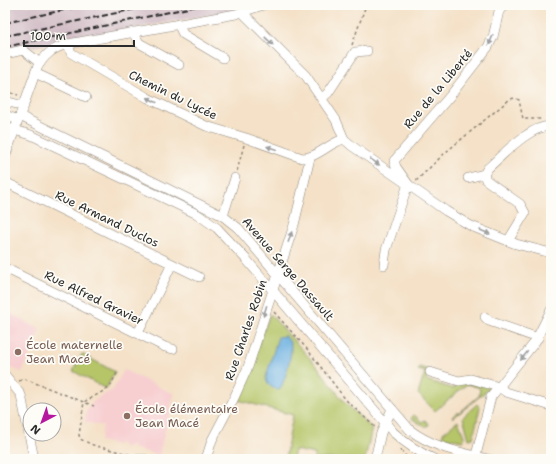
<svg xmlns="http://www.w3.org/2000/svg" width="556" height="464" font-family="'Shantell Sans',sans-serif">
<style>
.built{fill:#f7cfd1}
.industrial{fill:#d2bdc6}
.green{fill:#b5c568;stroke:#70784a}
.water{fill:#6aafe0;stroke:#4a6d86}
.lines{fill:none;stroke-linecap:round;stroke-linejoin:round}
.minor-casing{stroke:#908679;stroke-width:10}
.path{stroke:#908679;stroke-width:1.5;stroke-dasharray:3 3;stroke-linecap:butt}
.minor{stroke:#fff;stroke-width:9}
.rail{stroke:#2b2b2b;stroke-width:2;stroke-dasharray:6 3;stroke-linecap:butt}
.oneway{fill:#a0a0a0}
.education-dot{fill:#8d6e63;stroke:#fdfcf7;stroke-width:1.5}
.labels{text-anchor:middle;stroke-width:3.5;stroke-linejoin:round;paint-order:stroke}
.street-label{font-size:12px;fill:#2b2b2b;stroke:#fdfcf7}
.education-label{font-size:12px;fill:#785e54;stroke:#fdfcf7;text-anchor:start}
</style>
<rect width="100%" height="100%" fill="#fdfcf7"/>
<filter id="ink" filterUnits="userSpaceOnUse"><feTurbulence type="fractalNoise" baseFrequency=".025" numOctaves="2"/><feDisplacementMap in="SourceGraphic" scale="8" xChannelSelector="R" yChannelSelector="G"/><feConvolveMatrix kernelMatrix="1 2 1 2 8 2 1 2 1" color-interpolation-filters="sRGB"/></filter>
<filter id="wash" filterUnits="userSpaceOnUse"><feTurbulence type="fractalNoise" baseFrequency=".012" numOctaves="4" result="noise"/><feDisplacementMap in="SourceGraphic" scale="16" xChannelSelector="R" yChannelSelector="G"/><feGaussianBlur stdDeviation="0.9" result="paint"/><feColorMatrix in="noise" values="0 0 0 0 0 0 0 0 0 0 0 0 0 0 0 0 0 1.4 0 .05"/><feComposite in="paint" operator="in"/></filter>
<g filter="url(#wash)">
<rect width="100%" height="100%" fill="#f4e1c7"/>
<g class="built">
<path d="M5 311 40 329 22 372 5 366Z"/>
<path d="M124 370 174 394 159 455 132 448V444L125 448 122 446 120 442 118 445 100 441 103 426 85 422 86 412 92 403 101 396 113 390Z"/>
</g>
<path class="industrial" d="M5 5H254L242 9 5 52Z"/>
<g class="green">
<path d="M270 314 317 366 345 403 372 428 365 459H314L315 454 295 450 293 459H285L293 415 238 400Z"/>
<path d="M82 354 115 372 106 389 73 371Z"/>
<path d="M419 367 429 370 426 380 454 389 456 384 469 382 490 388 453 418 452 417 458 412 459 413 479 396 480 388 467 384 435 411 418 394 425 372 418 370Z"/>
<path d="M477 404 480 407 473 438 469 439 463 417Z"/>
<path d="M414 415 422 422 425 420 429 425 425 427 411 418Z"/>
<path d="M458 421 464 436 463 441 443 437V433Z"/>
</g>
<path class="water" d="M285 336C288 340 291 342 291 347 292 355 284 385 279 390 272 388 266 385 266 377L278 337Z"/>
</g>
<g filter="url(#ink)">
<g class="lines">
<defs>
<g id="minor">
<path d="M242 12 306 76 336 120 344 139 352 146 446 211 471 226 516 244 551 253"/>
<path d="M178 24 183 34 223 58"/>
<path d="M133 32 139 43 179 65"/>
<path d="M68 44 71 53 148 98 206 126 246 138 302 158C317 158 329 143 344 139"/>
<path d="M5 54 23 50 40 63"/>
<path d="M35 73 86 97"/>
<path d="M322 98 328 93 355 52 367 51"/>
<path d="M5 101 24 106"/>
<path d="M5 115 18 120"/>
<path d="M20 116 223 216 238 228 410 430C434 448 460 452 488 459"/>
<path d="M5 127 31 135 126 180 197 214 217 228 246 259 393 432C406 444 418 452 434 459"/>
<path d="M5 157 37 68C44 55 53 48 68 44L236 14 263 5"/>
<path d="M468 178 484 174"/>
<path d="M5 182 199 277"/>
<path d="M223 216 235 178"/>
<path d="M508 241 525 213 520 204 486 180 484 174 488 168C504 154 529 126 551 126"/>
<path d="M384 265 386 250 408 184 396 167 394 161 450 96 488 47 493 37 499 11 504 5"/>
<path d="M5 268 165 347 173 349"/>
<path d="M485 317 489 321 538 338"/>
<path d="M138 333 172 264"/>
<path d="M430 372 459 381 471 379 499 387 506 392 551 406"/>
<path d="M5 375 21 395 34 459"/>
<path d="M137 459H144"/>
<path d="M206 459 212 440 234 398 248 367 294 225 310 158"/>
<path d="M375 459 381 433 392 409"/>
<path d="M475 459 491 397 535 342 551 310"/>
</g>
</defs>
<use href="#minor" class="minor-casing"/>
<g class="path">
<path d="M352 45 366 5"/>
<path d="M5 91 18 95"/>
<path d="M237 171 244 145"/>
<path d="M416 181 446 152 510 99 515 98 519 100 523 119H541"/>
<path d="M274 312 307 349 346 400 376 428"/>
<path d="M117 373 109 388 84 402 79 435 80 439 93 445 131 455"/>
<path d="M19 381 25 379 94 406"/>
<path d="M401 450 408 459"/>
</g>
<use href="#minor" class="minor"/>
<g class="rail">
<path d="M5 7 13 5"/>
<path d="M5 23 86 5"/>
<path d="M5 36 155 5"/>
<path d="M5 47 202 5"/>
</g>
</g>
<defs><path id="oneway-solid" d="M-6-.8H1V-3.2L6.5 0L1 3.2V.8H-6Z"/></defs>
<g class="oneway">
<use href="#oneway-solid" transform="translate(491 40) rotate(113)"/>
<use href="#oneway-solid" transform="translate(269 41) rotate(44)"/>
<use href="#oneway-solid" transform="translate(152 100) rotate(-152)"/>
<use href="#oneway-solid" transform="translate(272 148) rotate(-162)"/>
<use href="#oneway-solid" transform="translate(375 162) rotate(35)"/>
<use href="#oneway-solid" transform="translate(485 232) rotate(23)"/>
<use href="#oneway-solid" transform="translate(290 237) rotate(-71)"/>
<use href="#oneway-solid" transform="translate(265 311) rotate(107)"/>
<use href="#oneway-solid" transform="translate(524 356) rotate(129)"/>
</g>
</g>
<g class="education-dot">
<circle cx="18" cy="352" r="4"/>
<circle cx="127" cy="416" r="4"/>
</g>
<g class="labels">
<g class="street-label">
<text transform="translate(438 89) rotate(-50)" y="4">Rue de la Liberté</text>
<text transform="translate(173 95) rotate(26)" y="4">Chemin du Lycée</text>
<text transform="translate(107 219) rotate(26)" y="4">Rue Armand Duclos</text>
<text transform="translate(288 269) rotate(49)" y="4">Avenue Serge Dassault</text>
<text transform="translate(94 298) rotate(26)" y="4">Rue Alfred Gravier</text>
<text transform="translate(246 330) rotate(-71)" y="4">Rue Charles Robin</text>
</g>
<g class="education-label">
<text x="26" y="349">École maternelle<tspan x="26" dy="14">Jean Macé</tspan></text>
<text x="135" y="413">École élémentaire<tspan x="135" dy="14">Jean Macé</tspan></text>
</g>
</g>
<rect width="556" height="464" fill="none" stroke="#fdfcf7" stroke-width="20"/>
<g transform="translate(42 422) rotate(221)"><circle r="19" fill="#fdfcf7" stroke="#a9a8a5"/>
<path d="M0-3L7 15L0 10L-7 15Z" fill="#b5179e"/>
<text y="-6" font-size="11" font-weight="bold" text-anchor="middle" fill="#2b2b2b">N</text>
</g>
<path d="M24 40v6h110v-6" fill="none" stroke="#2b2b2b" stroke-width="2"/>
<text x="30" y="40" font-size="12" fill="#2b2b2b" stroke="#fdfcf7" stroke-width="3" paint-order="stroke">100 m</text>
</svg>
